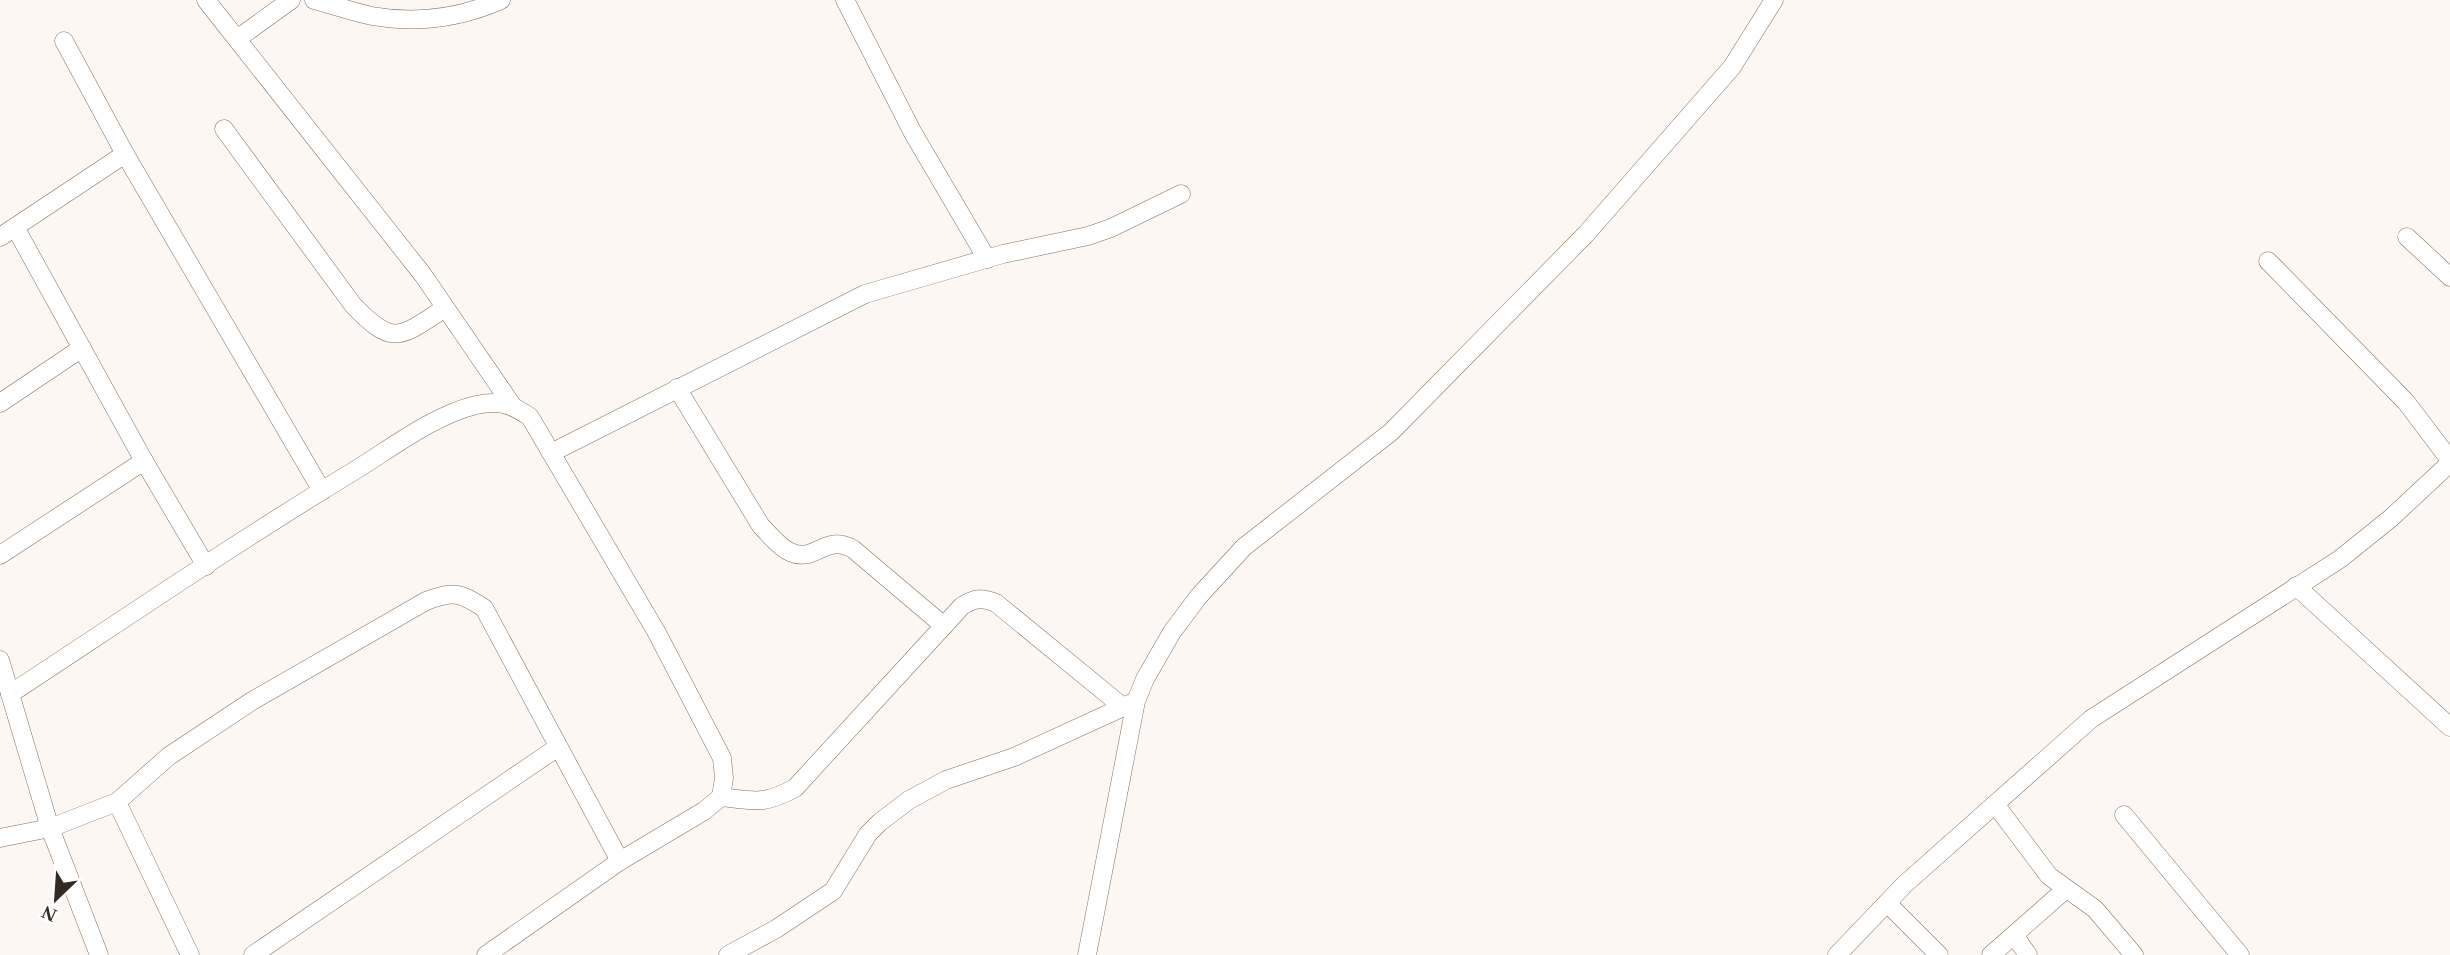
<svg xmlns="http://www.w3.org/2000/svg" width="2450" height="955" font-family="'Times New Roman',serif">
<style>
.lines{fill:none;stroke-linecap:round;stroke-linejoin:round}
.street-casing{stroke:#846f58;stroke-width:19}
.street{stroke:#fff;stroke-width:18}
</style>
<rect width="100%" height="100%" fill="#fcf7f2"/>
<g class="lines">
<defs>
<g id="street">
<path d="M206 0 423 275 512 405"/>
<path d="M314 0C333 5 353 12 372 16 417 24 460 18 501 0"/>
<path d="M845 0 913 133 987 259"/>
<path d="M237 39 291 0"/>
<path d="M64 41 125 154 322 491"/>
<path d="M224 129 353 305C394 348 400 337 445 308"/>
<path d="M15 227 144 461 206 566"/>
<path d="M0 237 125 154"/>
<path d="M2407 237 2450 277"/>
<path d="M2268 261 2406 402 2450 460"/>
<path d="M677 388 761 526C770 535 779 547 790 552 816 564 824 533 853 549L944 626"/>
<path d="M0 403 82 348"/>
<path d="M551 453 865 294 1003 254 1088 236 1111 228 1181 194"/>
<path d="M0 555 144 461"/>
<path d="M2296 586 2450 727"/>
<path d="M0 660 50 828 99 955"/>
<path d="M10 694C124 619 237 542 354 471 390 449 434 415 476 405 499 400 511 404 530 417L657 633 722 758 724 778 721 797"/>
<path d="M117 802 190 955"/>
<path d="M1995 804 2049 876 2095 909 2134 955"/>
<path d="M2124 815 2240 955"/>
<path d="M0 838 50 828 117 802 169 756 252 701 426 601C454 591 459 592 484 608L620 861"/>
<path d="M1887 903 1939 955"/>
<path d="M2014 935 2028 955"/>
<path d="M253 955 558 747"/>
<path d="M486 955 620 861 704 811 721 797C755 801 764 805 795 788L962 606C975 598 982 597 996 603L1123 707"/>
<path d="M728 955 776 929 833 891 868 834 880 822 909 800 946 780 1014 757 1132 703"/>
<path d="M1087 955 1136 701 1145 679 1172 632 1199 596 1244 547 1391 432 1586 234 1732 67 1774 0"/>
<path d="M1837 955 1905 884 2091 719 2340 559 2391 518 2450 463"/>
<path d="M1991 955 2066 889"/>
</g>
</defs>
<use href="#street" class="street-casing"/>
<use href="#street" class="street"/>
</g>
<g transform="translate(56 899) rotate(205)" stroke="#ffffff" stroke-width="5" paint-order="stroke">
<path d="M0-5L12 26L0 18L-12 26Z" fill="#332a21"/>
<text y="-10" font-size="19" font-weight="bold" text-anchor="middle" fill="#332a21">N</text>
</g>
</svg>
